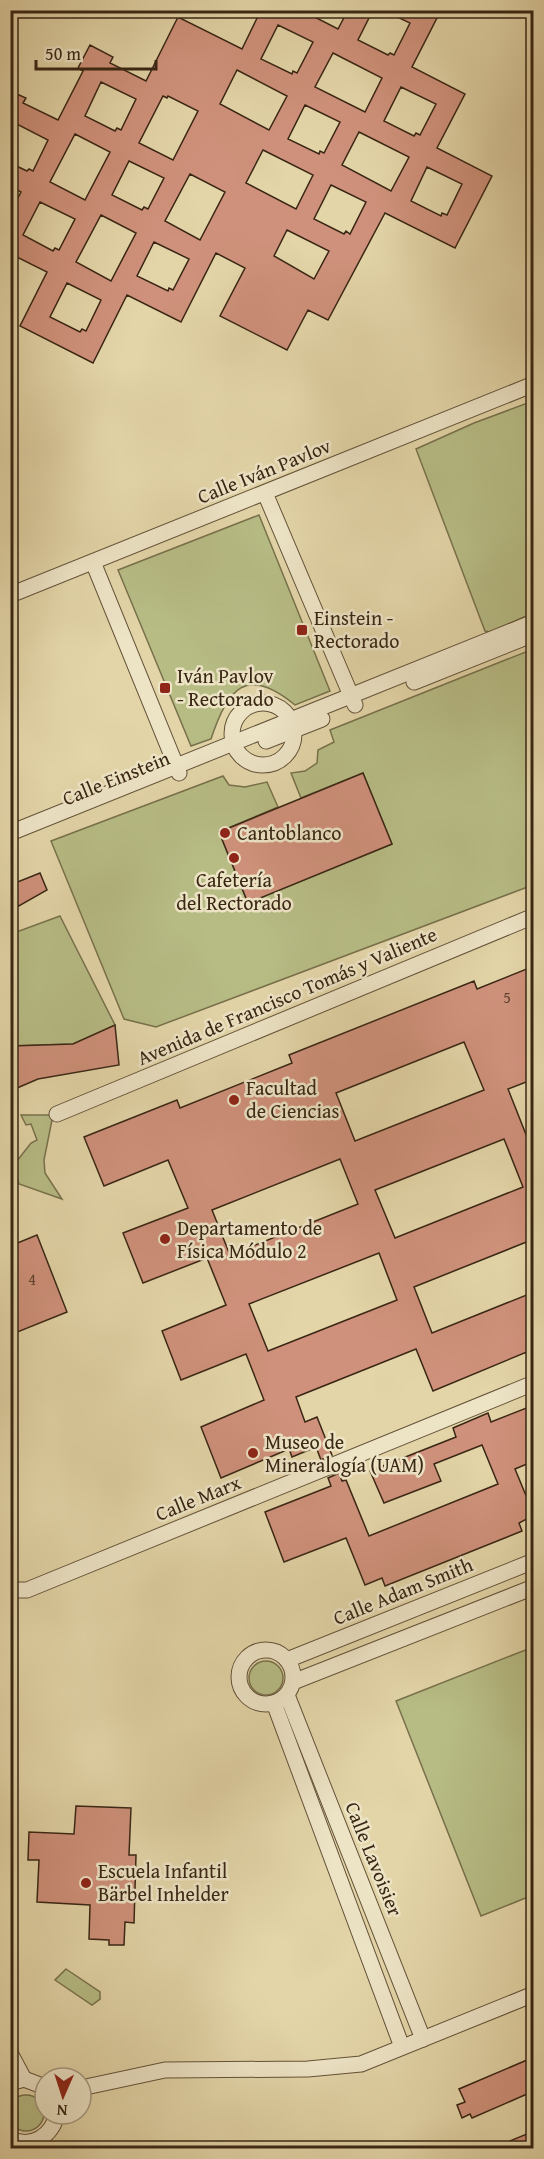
<svg xmlns="http://www.w3.org/2000/svg" width="544" height="2159" font-family="'Gentium Book Plus',serif">
<style>
.green{fill:#b7bc85;stroke:#78714c;stroke-width:1.5}
.building{fill:#cf917b;stroke:#392614;stroke-width:1.5;fill-rule:evenodd}
.lines{fill:none;stroke-linecap:round;stroke-linejoin:round}
.street-casing{stroke:#645239;stroke-width:17}
.street{stroke:#ede4c6;stroke-width:15}
.poi-dot{fill:#8f2418;stroke:#ede4c6;stroke-width:2}
.labels{text-anchor:middle;stroke-width:5;stroke-linejoin:round;paint-order:stroke}
.number-label{font-size:16px;fill:#5e412e}
.street-label{font-size:20px;fill:#392614;stroke:#ede4c6}
.poi-label{font-size:20px;fill:#392614;stroke:#ede4c6;text-anchor:start}
</style>
<rect width="100%" height="100%" fill="#e3d5a8"/>
<filter id="stains"><feTurbulence type="fractalNoise" baseFrequency=".00333" numOctaves="4"/><feColorMatrix values="0 0 0 0 .2 0 0 0 0 .09 0 0 0 0 .02 0 0 0 .5 -.17"/></filter>
<radialGradient id="worn" r=".72"><stop offset=".6" stop-color="#630" stop-opacity="0"/><stop offset="1" stop-color="#630" stop-opacity=".3"/></radialGradient>
<g class="green">
<path d="M533 401V613L490 632 485 631 416 449 474 423Z"/>
<path d="M259 515 330 691 295 705C246 665 228 688 211 739L191 746 118 570Z"/>
<path d="M533 649V885L156 1027 124 1019 51 841 223 776 229 785 245 787 267 782 278 807 219 832 248 903 392 844 363 773 301 798 291 773 305 771 317 763 318 750 334 742 330 730Z"/>
<path d="M60 916 115 1025 73 1044 11 1046V934Z"/>
<path d="M21 1115H53L44 1160 45 1173 62 1199 19 1184 13 1166 31 1143 37 1140 31 1124 26 1125Z"/>
<path d="M533 1647V1895L481 1916 396 1701Z"/>
<circle cx="266" cy="1678" r="17"/>
<path d="M66 1969 100 1992V1999L92 2005 55 1980Z"/>
<circle cx="26" cy="2113" r="18"/>
</g>
<g class="building">
<path d="M261 10H301L338 29 348 10H373L358 40 388 55 390 53 394 55 410 23 383 10H431L439 14 412 67 465 94 437 148 492 176 455 248 385 213 328 320 308 310 287 350 220 316 245 268 216 253 181 322 127 295 93 363 20 326 47 272 13 255 10 261V213L21 192 10 186V163L27 171 29 169 33 171 48 140 13 122 10 128V91L26 98 23 103 58 120 83 71 78 68 90 45 113 57 110 63 146 81 178 17 242 49ZM278 25 313 42 297 73 293 71 292 74 261 59ZM333 53 382 78 365 112 315 87ZM237 70 287 96 269 130 220 104ZM101 82 136 99 121 130 117 128 115 131 85 116ZM401 87 436 104 420 135 416 133 414 136 384 121ZM163 96 167 98 168 96 198 111 173 160 139 143ZM305 105 340 122 324 153 320 151 319 154 288 139ZM359 132 409 157 391 191 342 165ZM75 134 110 152 85 200 50 182ZM263 150 313 175 296 209 246 183ZM129 161 164 178 148 209 144 207 142 210 112 195ZM427 167 462 184 447 215 442 213 441 216 411 201ZM190 174 225 192 200 240 165 221ZM331 185 366 202 350 234 346 231 344 234 314 219ZM40 202 75 219 59 250 55 248 53 251 23 235ZM101 215 136 233 111 281 76 262ZM287 230 329 251 314 279 274 256ZM154 242 189 259 173 290 169 288 168 291 137 276ZM67 283 101 300 86 331 82 329 80 332 50 317Z"/>
<path d="M363 773 392 844 248 903 219 832Z"/>
<path d="M40 873 47 890 10 911V885Z"/>
<path d="M534 966V1079L508 1089 527 1137 534 1135V1239L414 1287 432 1333 534 1292V1349L433 1391 416 1349 296 1397 305 1422 317 1417 332 1455 321 1460 316 1447 292 1457 289 1449 221 1478 201 1427 264 1400 246 1354 181 1380 162 1331 226 1305 207 1258 143 1283 123 1233 188 1208 168 1160 104 1186 84 1137 177 1100 180 1108 292 1063 289 1055 474 981 477 989ZM464 1042 484 1090 355 1141 336 1093ZM504 1139 523 1187 395 1238 375 1190ZM340 1159 358 1204 230 1255 212 1210ZM379 1253 397 1300 268 1351 249 1304Z"/>
<path d="M115 1025 119 1065 38 1079 10 1091V1046L73 1044Z"/>
<path d="M37 1235 67 1312 10 1335V1246Z"/>
<path d="M534 1405V1461L515 1469 534 1515 519 1523 522 1531 385 1586 382 1578 365 1585 346 1538 284 1562 265 1512 331 1486 328 1478 339 1473 342 1481 346 1480 369 1536 498 1484 482 1445 434 1464 441 1481 384 1503 370 1471 456 1437 453 1428 488 1413 491 1422Z"/>
<path d="M76 1806 131 1808 129 1855H136L134 1923 125 1922 124 1945H109V1940L89 1939 90 1905 37 1902 39 1860H28L29 1832 74 1834Z"/>
<path d="M534 2057V2091L472 2118 470 2114 462 2118 457 2105 465 2102 459 2089Z"/>
<path d="M534 2131V2148H493Z"/>
</g>
<g class="lines">
<defs>
<g id="street">
<path d="M265 493 355 705"/>
<path d="M93 562 179 773"/>
<path d="M10 595 534 384"/>
<path d="M414 682 534 634"/>
<circle cx="263" cy="734" r="31"/>
<path d="M266 741 322 719"/>
<path d="M10 833 534 622"/>
<path d="M57 1114 534 916"/>
<path d="M10 1590H27L534 1383"/>
<circle cx="266" cy="1677" r="27"/>
<path d="M287 1660 534 1561"/>
<path d="M293 1682 534 1587"/>
<path d="M287 1695 423 2039"/>
<path d="M274 1703 402 2047"/>
<path d="M10 2053 24 2079"/>
<path d="M10 2083 24 2079 45 2087"/>
<path d="M81 2088 165 2070 308 2069 361 2064 534 1994"/>
<path d="M10 2139C32 2149 52 2136 57 2114"/>
</g>
</defs>
<use href="#street" class="street-casing"/>
<use href="#street" class="street"/>
</g>
<g class="poi-dot">
<rect x="296" y="624" width="12" height="12" rx="3"/>
<rect x="159" y="682" width="12" height="12" rx="3"/>
<circle cx="225" cy="833" r="6"/>
<circle cx="234" cy="858" r="6"/>
<circle cx="234" cy="1100" r="6"/>
<circle cx="165" cy="1239" r="6"/>
<circle cx="253" cy="1453" r="6"/>
<circle cx="86" cy="1883" r="6"/>
</g>
<g class="labels">
<g class="number-label">
<text x="507" y="1003">5</text>
<text x="32" y="1285">4</text>
</g>
<g class="street-label">
<text transform="translate(264 471) rotate(-22)" y="7">Calle Iván Pavlov</text>
<text transform="translate(116 778) rotate(-22)" y="7">Calle Einstein</text>
<text transform="translate(287 996) rotate(-23)" y="7">Avenida de Francisco Tomás y Valiente</text>
<text transform="translate(198 1498) rotate(-22)" y="7">Calle Marx</text>
<text transform="translate(403 1591) rotate(-22)" y="7">Calle Adam Smith</text>
<text transform="translate(374 1859) rotate(68)" y="7">Calle Lavoisier</text>
</g>
<g class="poi-label">
<text x="314" y="625">Einstein -<tspan x="314" dy="23">Rectorado</tspan></text>
<text x="177" y="683">Iván Pavlov<tspan x="177" dy="23">- Rectorado</tspan></text>
<text x="237" y="840">Cantoblanco</text>
<text x="234" y="887" text-anchor="middle">Cafetería<tspan x="234" dy="23">del Rectorado</tspan></text>
<text x="246" y="1095">Facultad<tspan x="246" dy="23">de Ciencias</tspan></text>
<text x="177" y="1235">Departamento de<tspan x="177" dy="23">Física Módulo 2</tspan></text>
<text x="265" y="1449">Museo de<tspan x="265" dy="23">Mineralogía (UAM)</tspan></text>
<text x="98" y="1878">Escuela Infantil<tspan x="98" dy="23">Bärbel Inhelder</tspan></text>
</g>
</g>
<rect width="544" height="2159" fill="none" stroke="#e3d5a8" stroke-width="36"/>
<rect x="12" y="12" width="520" height="2135" fill="none" stroke="#392614" stroke-width="3"/>
<rect x="18" y="18" width="508" height="2123" fill="none" stroke="#392614" stroke-width="1.5"/>
<g transform="translate(63 2096) rotate(183)"><circle r="28" fill="#ede4c6" stroke="#a5987f" stroke-width="1.5"/>
<path d="M0-4.5L10 22L0 15L-10 22Z" fill="#8f2418"/>
<text y="-9" font-size="16" font-weight="bold" text-anchor="middle" fill="#392614">N</text>
</g>
<path d="M36 60v9h120v-9" fill="none" stroke="#392614" stroke-width="3"/>
<text x="45" y="60" font-size="18" fill="#392614" stroke="#ede4c6" stroke-width="4.5" paint-order="stroke">50 m</text>
<rect width="100%" height="100%" filter="url(#stains)"/>
<rect width="100%" height="100%" fill="url(#worn)"/>
</svg>
